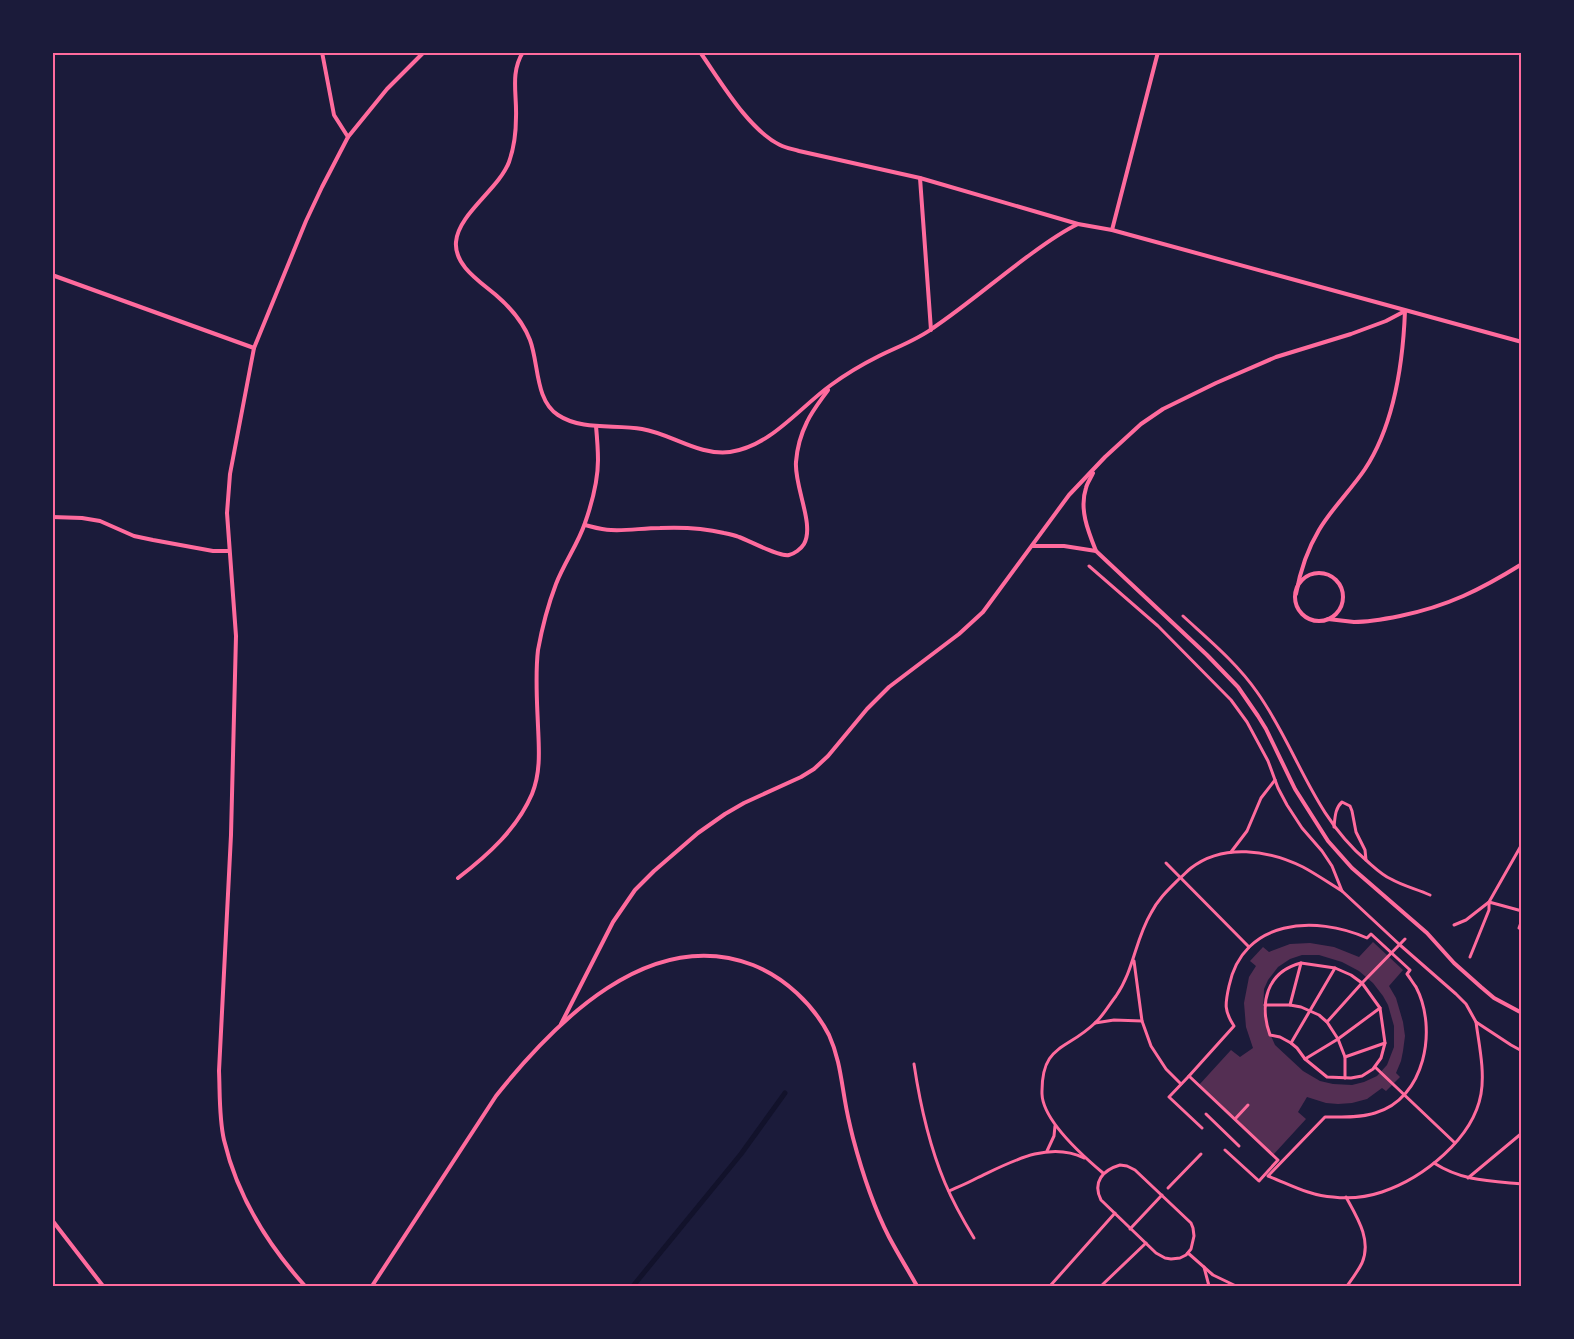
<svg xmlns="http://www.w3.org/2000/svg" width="1574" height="1339" font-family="'Nunito Sans',sans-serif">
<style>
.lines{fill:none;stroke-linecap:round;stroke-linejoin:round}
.stream{stroke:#12122b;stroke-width:5}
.building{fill:#542f53;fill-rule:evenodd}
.path{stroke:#ff6b9d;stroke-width:3}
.service{stroke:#ff6b9d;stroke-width:4}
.neatline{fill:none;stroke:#ff6b9d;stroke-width:2}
</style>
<rect width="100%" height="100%" fill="#1b1b3a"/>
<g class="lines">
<path class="stream" d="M633 1286 741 1154 785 1093"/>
</g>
<path class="building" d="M1373 942 1403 970 1389 986 1396 998 1403 1022 1405 1036 1403 1051 1401 1061 1396 1073 1400 1077 1386 1091 1382 1088 1367 1099 1352 1103 1338 1104 1326 1103 1307 1097 1298 1112 1306 1119 1273 1155 1199 1085 1231 1050 1240 1057 1253 1048 1246 1027 1244 1003 1249 977 1256 966 1250 961 1263 947 1269 952 1290 944 1310 943 1334 947 1359 957ZM1302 955H1319L1342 962 1359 971 1373 983 1383 996 1388 1005 1394 1026V1047L1387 1065 1377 1076 1364 1082 1352 1085 1333 1084 1320 1081 1303 1071 1275 1045 1267 1027 1263 1011 1264 989 1268 980 1278 967 1290 959Z"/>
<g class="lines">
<g class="path">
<path d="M1089 566 1158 626 1231 700 1247 722 1268 761 1278 788 1287 805 1302 828 1322 851 1332 866 1342 891 1400 945 1456 994 1466 1004 1476 1022 1511 1045 1522 1051"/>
<path d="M1183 616C1209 640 1237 663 1257 692 1297 748 1312 815 1367 861 1374 867 1382 875 1391 879 1403 886 1417 889 1430 895"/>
<path d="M1334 827C1335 818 1335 808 1342 802L1350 806 1352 811 1356 832 1365 850 1366 860"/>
<path d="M1231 852 1247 831 1261 798 1275 780"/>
<path d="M1166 863 1249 947"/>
<path d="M1454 925 1466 920 1489 902 1522 844"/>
<path d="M1519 928 1522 920"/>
<path d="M1470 957 1489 910V902L1522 911"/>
<path d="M1134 961 1142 1021 1151 1046 1166 1069 1181 1084"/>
<path d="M1301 963 1335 968 1351 975 1362 983 1380 1008 1385 1043 1381 1058 1373 1069 1362 1076 1351 1078 1327 1077 1305 1059 1297 1048 1291 1043 1280 1037 1270 1035C1259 1004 1266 972 1301 963Z"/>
<path d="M1265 1005H1290L1301 1007 1319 1015 1327 1022 1338 1039 1345 1057V1078"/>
<path d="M1290 1005 1301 963"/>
<path d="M1327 1022 1362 983 1405 939"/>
<path d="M1095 1023 1114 1020 1142 1021"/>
<path d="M1291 1043 1335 968"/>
<path d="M1345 1057 1385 1043"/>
<path d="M1305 1059 1338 1039 1380 1008"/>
<path d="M914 1064C920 1104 929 1145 945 1183 953 1202 963 1220 974 1238"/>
<path d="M1375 1067 1455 1143"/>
<path d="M1189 1076 1234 1026C1224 1011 1225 1004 1229 986 1243 919 1315 915 1367 938L1371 934 1410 970 1407 974C1410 978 1413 983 1416 987 1438 1029 1425 1099 1375 1113 1359 1118 1341 1117 1325 1117L1268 1176C1289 1184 1310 1196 1333 1197 1349 1199 1367 1197 1382 1192 1423 1178 1473 1139 1481 1094 1485 1071 1479 1045 1476 1022"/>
<path d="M1206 1114 1239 1146"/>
<path d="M1235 1119 1248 1105"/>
<path d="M1202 1128 1169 1097 1189 1076 1278 1160 1259 1181 1225 1150"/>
<path d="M1047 1151 1054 1136 1055 1126"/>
<path d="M1434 1163C1462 1181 1489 1181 1522 1184"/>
<path d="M1120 1165 1127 1166 1135 1170 1191 1223 1193 1228 1194 1236 1191 1249 1186 1255 1180 1258 1171 1259 1165 1258 1156 1253 1101 1200C1092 1182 1103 1170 1120 1165Z"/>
<path d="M1103 1173C1084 1157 1043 1121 1042 1094 1041 1044 1066 1051 1095 1023 1103 1016 1109 1005 1116 996 1134 970 1135 940 1151 913 1158 899 1169 889 1180 878 1184 875 1187 871 1191 868 1223 843 1269 850 1303 867 1316 874 1329 883 1342 891"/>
<path d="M1468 1178 1522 1133"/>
<path d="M1168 1188 1201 1154"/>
<path d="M949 1191C958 1187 968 1183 977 1178 1009 1163 1048 1140 1084 1158"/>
<path d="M1346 1197C1357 1217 1372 1240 1362 1263 1358 1271 1352 1279 1347 1286"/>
<path d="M1130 1229 1162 1195"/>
<path d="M1188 1253 1213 1275 1236 1286"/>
<path d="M1204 1267 1209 1286"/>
<path d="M1050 1286 1115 1213"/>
<path d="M1101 1286 1146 1243"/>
</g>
<g class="service">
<path d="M322 52 334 115 348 137"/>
<path d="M523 52C510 73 517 94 516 117 516 132 514 148 509 162 499 189 458 214 456 242 454 266 481 282 497 296 512 309 523 322 530 340 539 364 535 400 558 415 582 431 615 424 642 429 672 434 699 456 730 452 771 446 799 408 831 385 846 374 863 364 879 356 897 347 917 340 933 328 967 305 998 278 1031 254 1046 243 1061 232 1078 224"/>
<path d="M700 52C721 82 748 129 780 145 786 148 793 149 799 151L920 178 1078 224 1112 230 1522 342"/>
<path d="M920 178 931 330"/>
<path d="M1112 230 1158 52"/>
<path d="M52 275 254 348"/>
<path d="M1093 473C1091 478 1087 483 1086 488 1079 509 1088 531 1096 551L1207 655 1238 687 1258 716 1266 729 1295 789 1328 841 1352 868 1427 933 1454 963 1481 987 1494 998 1522 1013"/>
<path d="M52 517 82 518 100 521 134 536 153 540 213 551H229"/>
<path d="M585 525C593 527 602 530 611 530 627 531 643 528 660 528 682 527 703 528 724 533 729 534 734 535 739 537 750 541 779 557 789 555 794 554 801 549 804 544 815 525 794 486 796 462 797 449 801 434 807 422 812 411 821 400 828 390"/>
<path d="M1032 546H1064L1096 551"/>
<circle cx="1319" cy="597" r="24"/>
<path d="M1328 619C1336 620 1345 621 1354 622 1370 622 1385 619 1400 616 1448 606 1480 590 1522 564"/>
<path d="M458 878C488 855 517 829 532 794 541 772 539 749 538 726 537 701 535 675 538 650 542 628 548 605 556 584 564 563 578 544 585 523 592 503 598 480 598 460 598 449 597 437 596 426"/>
<path d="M561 1024 613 922 635 890 654 871 698 833 725 814 744 803 801 777 814 769 828 756 867 709 889 687 959 634 983 612 1069 495 1105 457 1141 424 1163 409 1216 383 1276 357 1351 334 1386 321 1405 311C1403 362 1394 425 1365 469 1351 490 1332 508 1319 530 1307 550 1300 572 1296 594"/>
<path d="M52 1220 103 1286"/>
<path d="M305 1286C268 1245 237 1195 224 1140 219 1118 220 1094 219 1071L231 835 236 636 227 513 230 474 254 348 306 221 322 187 348 137 387 89 424 52"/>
<path d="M372 1286 496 1096C554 1023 649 925 753 965 785 978 813 1004 829 1035 839 1057 841 1078 845 1101 847 1113 850 1126 853 1138 862 1172 873 1206 889 1237 898 1254 908 1270 917 1286"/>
</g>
</g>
<rect width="1574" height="1339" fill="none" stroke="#1b1b3a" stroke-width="108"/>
<rect x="54" y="54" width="1466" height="1231" class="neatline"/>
</svg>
